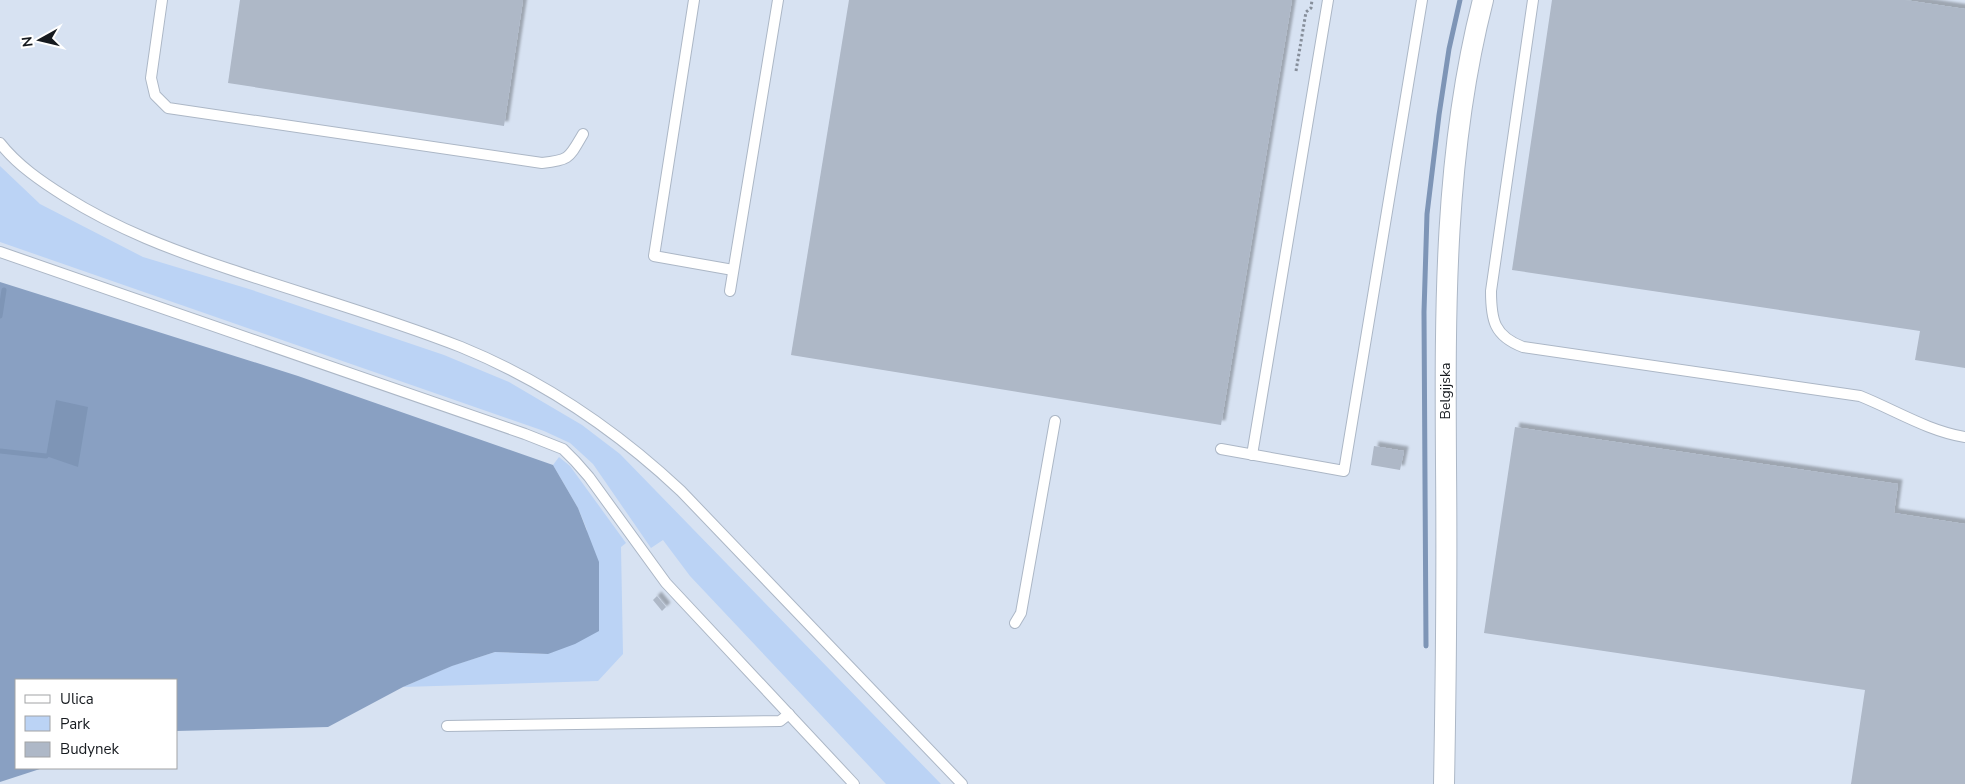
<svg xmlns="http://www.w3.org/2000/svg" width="1965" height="784" font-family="'Nunito Sans',sans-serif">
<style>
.green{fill:#bbd3f5}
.forest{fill:#89a0c2}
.water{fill:#7e95b6}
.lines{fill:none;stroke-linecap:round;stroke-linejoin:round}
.stream{stroke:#7e95b6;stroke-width:5}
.building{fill:#aeb8c7;filter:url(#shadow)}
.service-casing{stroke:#acb7c6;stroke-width:12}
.minor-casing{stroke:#acb7c6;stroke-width:22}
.path{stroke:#868e9a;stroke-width:3;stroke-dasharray:2.5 2.5;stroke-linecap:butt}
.service{stroke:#fff;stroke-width:10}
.minor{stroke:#fff;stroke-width:20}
.labels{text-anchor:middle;stroke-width:5;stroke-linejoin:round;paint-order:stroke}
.street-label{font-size:14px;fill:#161a1f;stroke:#fff}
</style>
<defs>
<filter id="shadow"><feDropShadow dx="4.5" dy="-4.5" stdDeviation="1" flood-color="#0004"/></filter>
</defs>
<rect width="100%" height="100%" fill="#d7e2f2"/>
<g class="green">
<path d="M0 166 40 204 143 257 249 289 444 355 509 382 582 425 620 454 941 784H886L690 576 663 540 651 548 593 464 570 443 544 431 0 242Z"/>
<path d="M559 457 570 466 626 543 621 547 623 654 598 681 403 687 451 666 495 652 548 654 587 530 578 508 553 465Z"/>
</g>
<path class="forest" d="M0 282 298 376 553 465 578 508 599 562V631L575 644 548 654 495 652 452 666 403 687 328 727 176 731V680H16V768H43L0 782Z"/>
<path class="water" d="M56 400 88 407 78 467 46 456Z"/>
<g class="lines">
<g class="stream">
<path d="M0 316 4 290"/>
<path d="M0 451 46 456"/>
<path d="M1426 646 1424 312 1427 214 1439 115 1449 49 1460 0"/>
</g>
</g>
<g class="building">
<path d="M240 0H523L504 126 228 83Z"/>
<path d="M849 0H1292L1221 425 791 355Z"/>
<path d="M1552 0H1905L1965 9V368L1915 360 1920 331 1512 270Z"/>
<path d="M1515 427 1898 484 1894 513 1965 524V784H1851L1865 690 1484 633Z"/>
<path d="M1374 446 1404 451 1400 470 1371 465Z"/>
<path d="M657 596 666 607 662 611 653 600Z"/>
</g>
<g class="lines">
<defs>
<g id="service">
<path d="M162 0 151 78 155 95 168 108 542 163C570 160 569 158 583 134"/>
<path d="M694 0 654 256 733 270"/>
<path d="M1533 0 1491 291C1491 320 1494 336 1523 347L1860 396C1895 410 1928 431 1965 437"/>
<path d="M0 143C17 165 42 182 66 197 117 229 172 250 229 269 306 295 385 317 461 347 544 381 616 430 681 491L962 784"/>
<path d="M0 252 525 434 563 449 575 461 589 477 666 583 854 784"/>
<path d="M730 291 778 0"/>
<path d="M1221 449 1344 471 1422 0"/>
<path d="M1252 455 1328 0"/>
<path d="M1015 623 1021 613 1055 421"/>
<path d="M447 726 780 721 789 714"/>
</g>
<path id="minor" d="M1444 784C1446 677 1447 571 1446 464 1445 308 1444 152 1483 0"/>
</defs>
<use href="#service" class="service-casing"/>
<use href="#minor" class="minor-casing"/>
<path class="path" d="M1296 71 1306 12 1311 8 1312 0"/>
<use href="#service" class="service"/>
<use href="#minor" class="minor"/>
</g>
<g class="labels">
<g class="street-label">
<text transform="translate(1445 391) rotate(-90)" y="5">Belgijska</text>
</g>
</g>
<rect x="15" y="679" width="162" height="90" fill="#ffffff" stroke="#a2a3a5"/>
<rect x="25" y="695" width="25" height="8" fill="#ffffff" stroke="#a2a3a5"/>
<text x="60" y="704" font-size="15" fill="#161a1f">Ulica</text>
<rect x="25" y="716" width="25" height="15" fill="#bbd3f5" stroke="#a2a3a5"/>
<text x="60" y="729" font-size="15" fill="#161a1f">Park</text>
<rect x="25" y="742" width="25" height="15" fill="#aeb8c7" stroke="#a2a3a5"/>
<text x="60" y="754" font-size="15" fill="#161a1f">Budynek</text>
<g transform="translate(40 40) rotate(262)" stroke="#ffffff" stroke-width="4" paint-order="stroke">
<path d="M0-4L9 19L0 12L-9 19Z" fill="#161a1f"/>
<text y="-8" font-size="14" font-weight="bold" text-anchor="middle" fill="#161a1f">N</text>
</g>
</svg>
